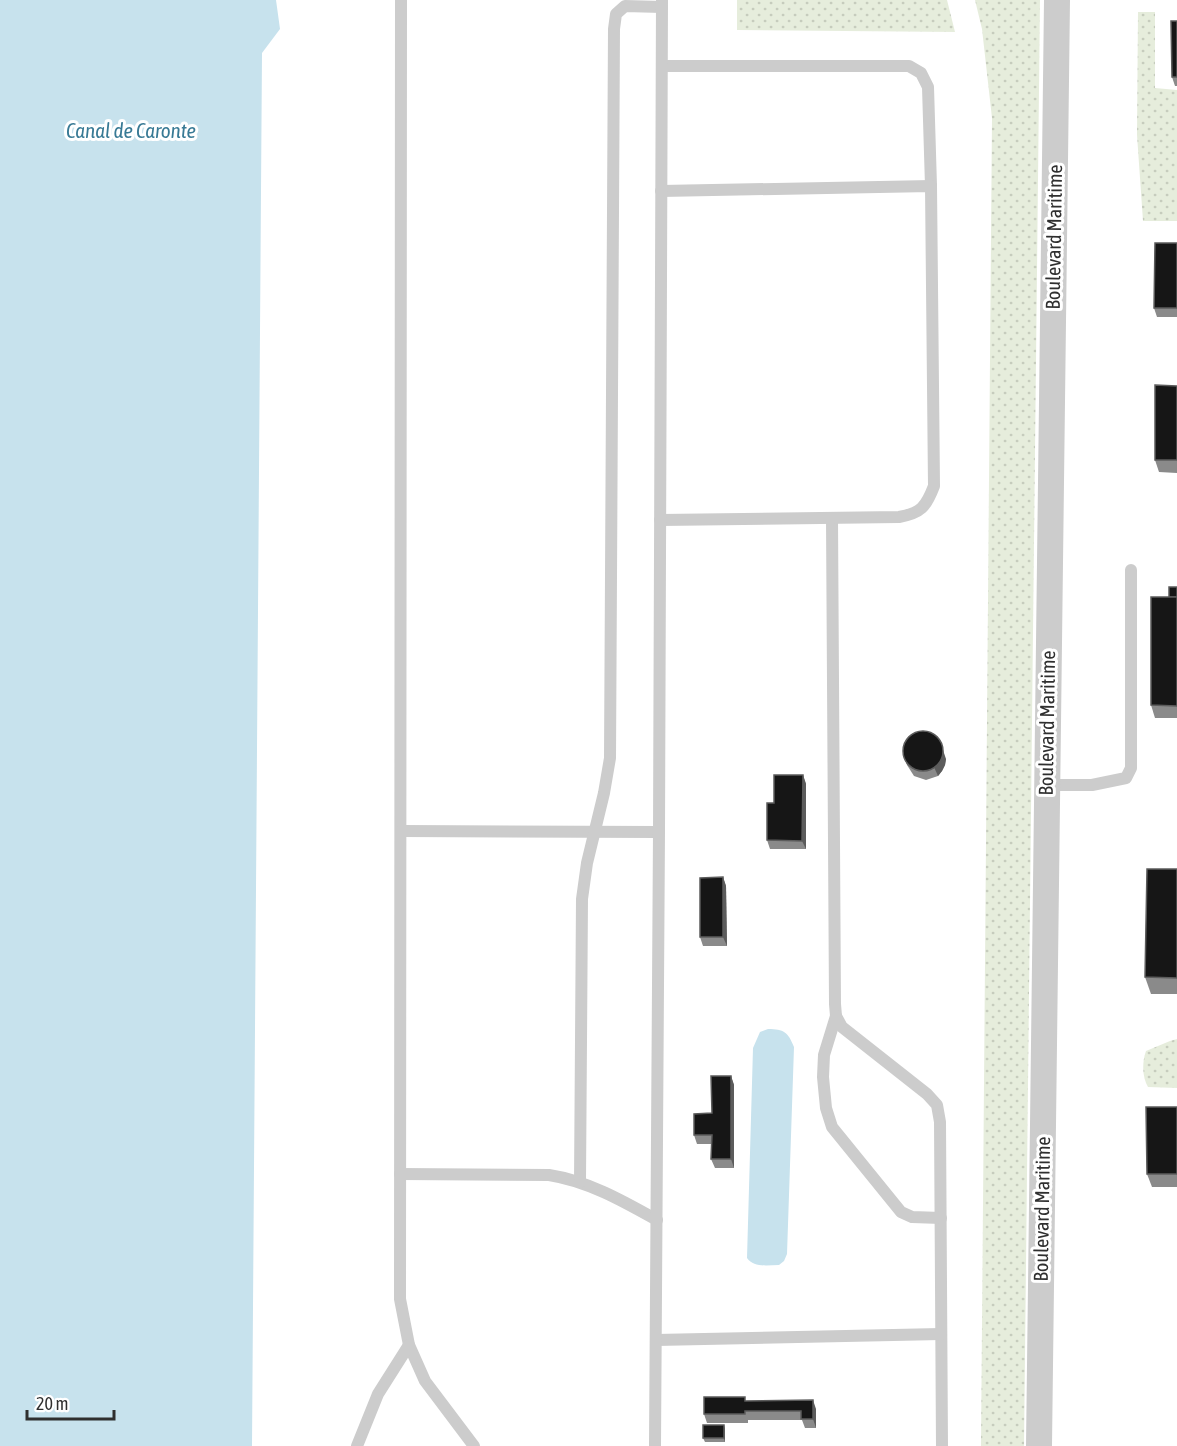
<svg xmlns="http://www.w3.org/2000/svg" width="1177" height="1446" font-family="'Asap Condensed',sans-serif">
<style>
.grass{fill:url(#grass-dots)}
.water{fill:#c7e2ed}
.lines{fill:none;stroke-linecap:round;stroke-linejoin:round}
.lane{stroke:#ccc;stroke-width:12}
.street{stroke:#ccc;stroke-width:26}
.wall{fill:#8a8a8a}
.shaded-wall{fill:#5c5c5c}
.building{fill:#161616;stroke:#5c5c5c;stroke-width:1.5}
.labels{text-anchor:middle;stroke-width:6;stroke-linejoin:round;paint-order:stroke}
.street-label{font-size:20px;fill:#2f2f2f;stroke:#fff}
.water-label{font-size:21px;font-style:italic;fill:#387a95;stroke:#fff}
</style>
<defs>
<pattern id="grass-dots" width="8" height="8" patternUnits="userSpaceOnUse" patternTransform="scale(1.5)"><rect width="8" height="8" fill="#e6eddc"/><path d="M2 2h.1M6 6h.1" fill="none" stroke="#c6ccbd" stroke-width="1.8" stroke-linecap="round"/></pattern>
</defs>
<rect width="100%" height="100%" fill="#fff"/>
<g class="grass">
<path d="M737 0H947L955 32 737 30Z"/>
<path d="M975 0H1040L1024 1446H981L992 118 982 29Z"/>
<path d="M1138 12H1155V88L1177 90V221H1143L1137 135Z"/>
<path d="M1177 1039V1088L1148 1087C1142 1077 1142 1062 1146 1051L1170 1041Z"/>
</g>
<g class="water">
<path d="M0 0H276L280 29 262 53 252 1446H0Z"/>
<path d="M768 1029C784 1029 788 1032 794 1047L787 1254 784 1261 779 1265C768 1265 754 1268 747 1258L753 1048 760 1032Z"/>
</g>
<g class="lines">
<g class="lane">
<path d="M401 0 400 1299 409 1345 425 1381 474 1446"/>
<path d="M662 66H909L921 73 928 87 931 186"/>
<path d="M832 519 835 1004 836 1016 842 1027 927 1094 937 1105 940 1122 942 1446"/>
<path d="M660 520 899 517C921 513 926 507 934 486L931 186 661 191"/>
<path d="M1046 785H1092L1126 778 1131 768V570"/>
<path d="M401 831 659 832"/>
<path d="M836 1016 824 1055 823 1077 826 1108 832 1127 901 1212 912 1217 941 1218"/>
<path d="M400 1174 549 1175C588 1181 623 1201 657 1220"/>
<path d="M580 1182 582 899 587 863 604 793 610 758 614 29 616 14 625 6 662 7"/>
<path d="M656 1340 941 1334"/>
<path d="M357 1446 378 1394 409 1345"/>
<path d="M655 1446 659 832 662 0"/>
</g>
<path class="street" d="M1039 1446 1057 0"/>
</g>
<g class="wall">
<path d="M1177 21V86H1175L1172 77Z"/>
<path d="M1177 243V317H1157L1154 308Z"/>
<path d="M1177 386V473L1159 472 1155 460Z"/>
<path d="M1177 587V718H1155L1151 705 1169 597Z"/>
<path d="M904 756 946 759 945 765 942 771 938 776 926 780 914 776 907 765Z"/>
<path d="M803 775 806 784V849H770L767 840 774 803Z"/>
<path d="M1177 869V994H1151L1145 977Z"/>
<path d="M723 877 726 886 727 946H703L700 937Z"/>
<path d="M731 1076 734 1085V1168H715L711 1159V1144H697L694 1135 712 1113Z"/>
<path d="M1177 1107V1187H1152L1147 1174Z"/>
<path d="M746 1401 816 1409V1428H805L802 1420H748V1423H707L704 1414Z"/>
<path d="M724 1425 725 1429V1442H705L703 1438Z"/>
</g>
<g class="shaded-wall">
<path d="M943 750 946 759 945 765 942 771 938 776 934 767Z"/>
<path d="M803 775 806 784V849L802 841Z"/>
<path d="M723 877 726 886 727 946 723 937Z"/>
<path d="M731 1076 734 1085V1168L731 1159Z"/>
<path d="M813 1400 816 1409V1428L813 1419Z"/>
<path d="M724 1425 725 1429V1442L724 1438Z"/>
</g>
<g class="building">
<path d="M1171 21H1177V77H1172Z"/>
<path d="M1155 243H1177V308H1154Z"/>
<path d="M1155 385 1177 386V460H1155Z"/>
<rect x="1169" y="587" width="8" height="10"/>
<path d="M1151 597H1177V706L1151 705Z"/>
<circle cx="923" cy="751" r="20"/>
<path d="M774 775H803L802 841 767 840V803H774Z"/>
<path d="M1147 869H1177V978L1145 977Z"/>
<path d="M723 877V937H700V878Z"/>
<path d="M711 1076H731V1159H711L712 1135H694V1114L712 1113Z"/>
<path d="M1146 1107H1177V1174H1147Z"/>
<path d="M704 1397H745V1401L813 1400V1419H801V1411H745V1414H704Z"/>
<rect x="703" y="1425" width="21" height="13"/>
</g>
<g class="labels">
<g class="street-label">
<text transform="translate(1054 237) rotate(-89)" y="7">Boulevard Maritime</text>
<text transform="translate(1047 723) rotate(-89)" y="7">Boulevard Maritime</text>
<text transform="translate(1042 1209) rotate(-89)" y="7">Boulevard Maritime</text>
</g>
<g class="water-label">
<text x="131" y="138">Canal de Caronte</text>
</g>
</g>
<path d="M27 1410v9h87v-9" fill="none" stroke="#2f2f2f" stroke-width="3"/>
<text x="36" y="1410" font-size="18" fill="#2f2f2f" stroke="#ffffff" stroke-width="4.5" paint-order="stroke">20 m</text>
</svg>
